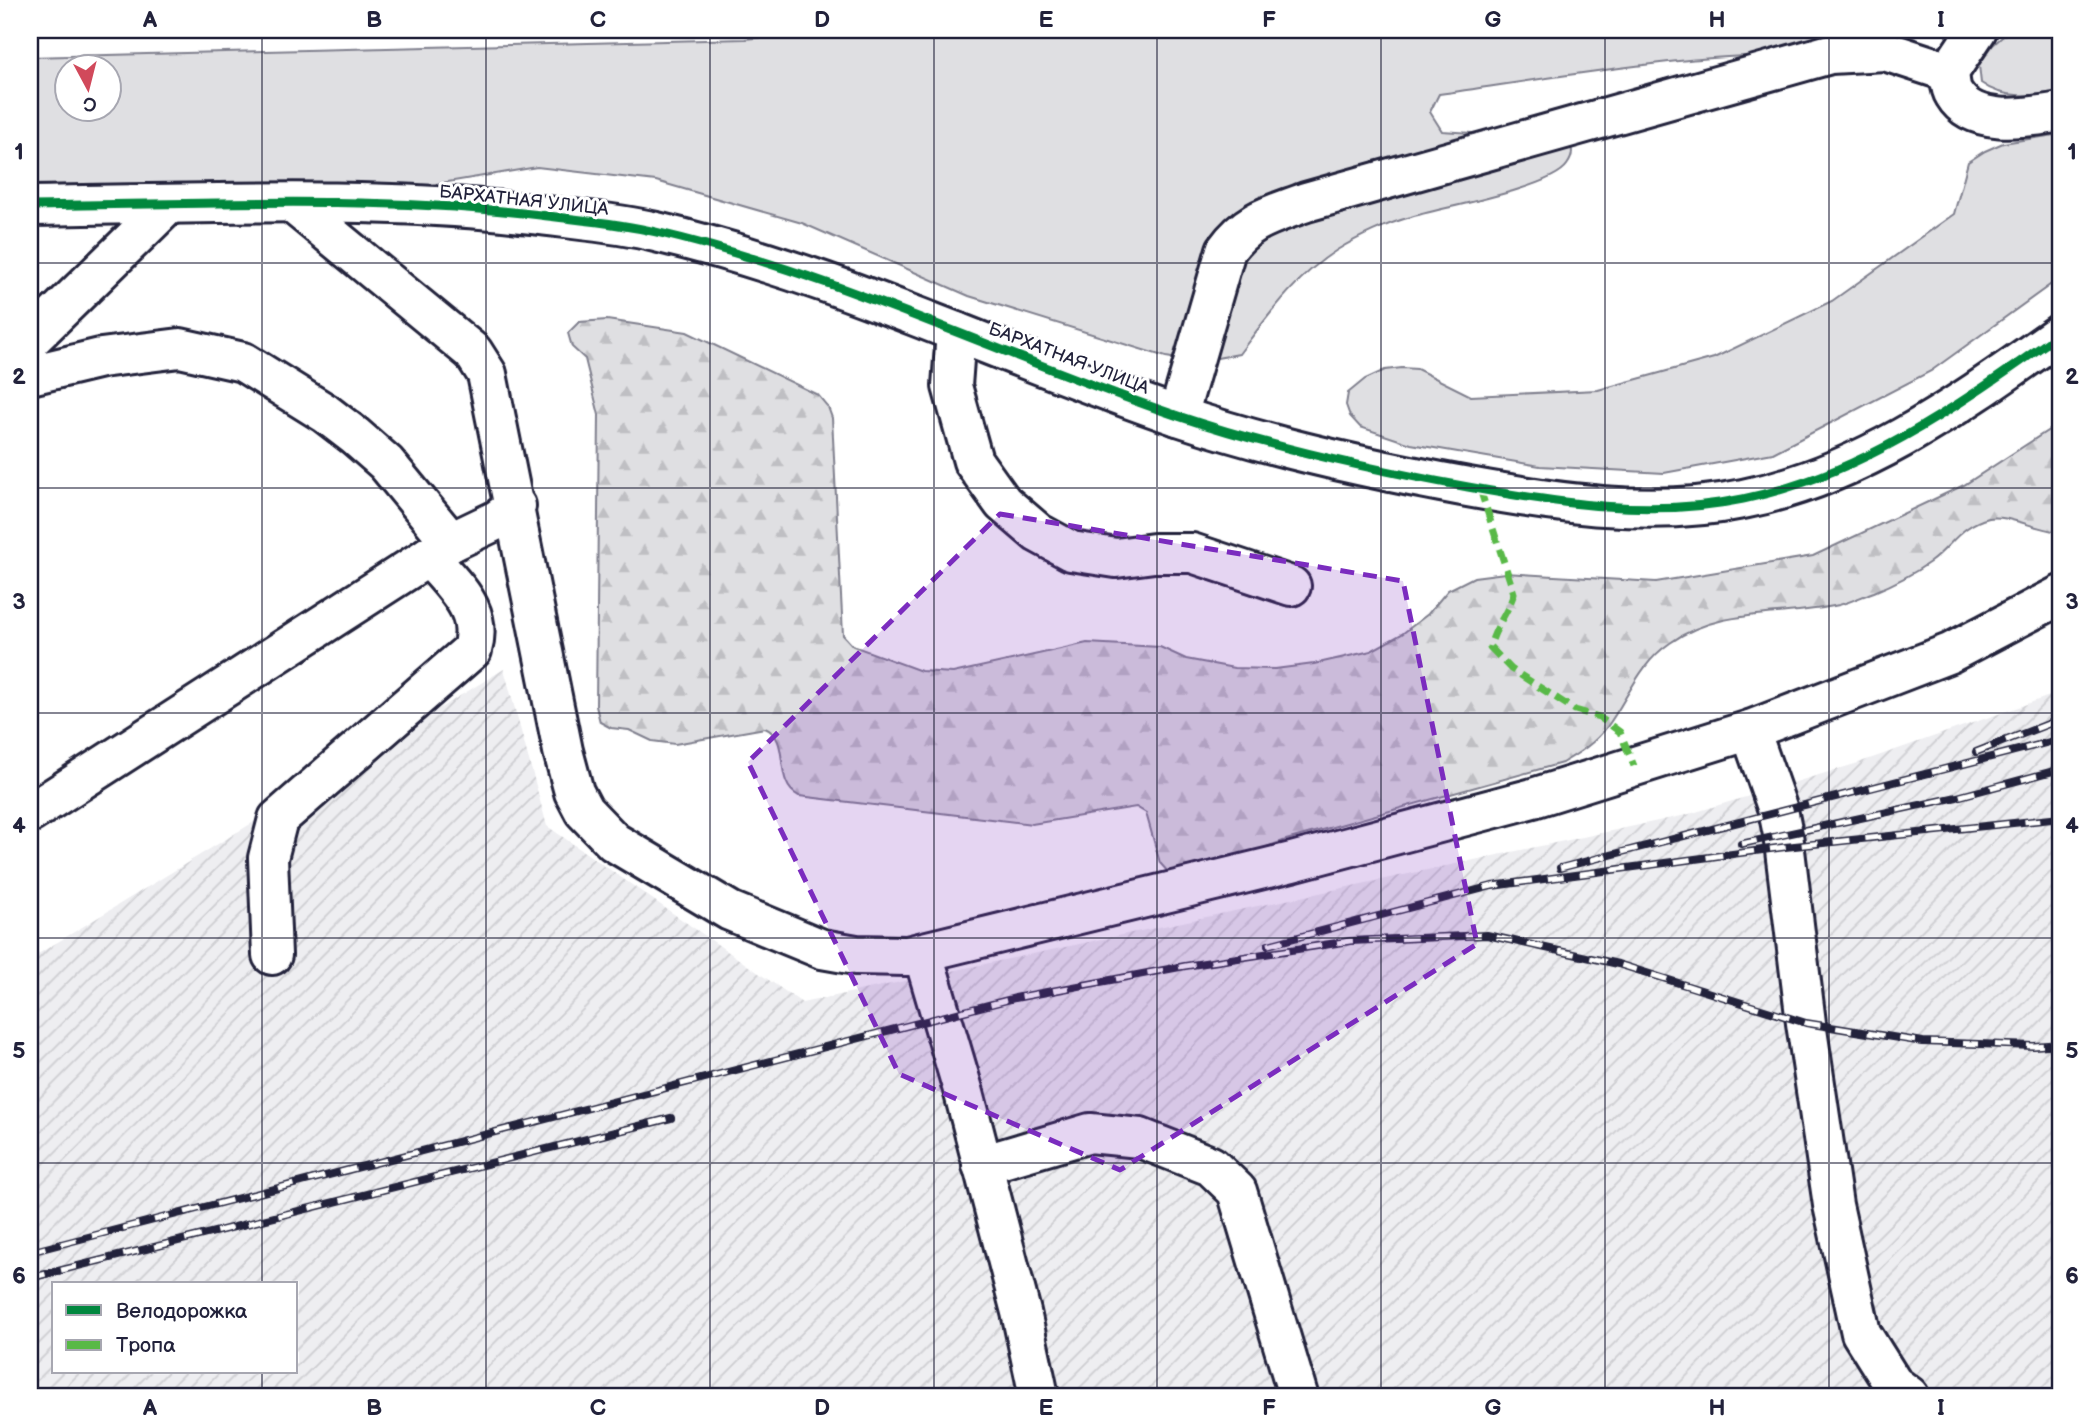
<svg xmlns="http://www.w3.org/2000/svg" width="2091" height="1426" font-family="'Balsamiq Sans',sans-serif">
<style>
.industrial{fill:url(#industrial-furrows);fill-rule:evenodd}
.grass{fill:#dfdfe2;stroke:#80808e;stroke-width:2;fill-rule:evenodd}
.forest{fill:url(#forest-firs);stroke:#80808e;stroke-width:2}
.lines{fill:none;stroke-linecap:round;stroke-linejoin:round}
.minor-casing{stroke:#22223b;stroke-width:44}
.minor{stroke:#fff;stroke-width:38}
.rail-casing{stroke:#22223b;stroke-width:8}
.rail{stroke:#fff;stroke-width:5;stroke-dasharray:16;stroke-linecap:butt}
.quiet{stroke:#58b947;stroke-width:7;stroke-dasharray:14 7;stroke-linecap:butt}
.cycleway-casing{stroke:#fff;stroke-width:13}
.cycleway{stroke:#00873e;stroke-width:9}
.marked{fill:#7b2cbf;fill-opacity:0.2;stroke:#7b2cbf;stroke-width:5;stroke-dasharray:14 9;stroke-linejoin:round}
.grid{fill:none;stroke:#22223b;stroke-width:2;stroke-opacity:0.55}
.labels{text-anchor:middle;stroke-width:6;stroke-linejoin:round;paint-order:stroke}
.street-label{font-size:18px;fill:#22223b;stroke:#fff}
.neatline{fill:none;stroke:#22223b;stroke-width:2.5}
.grid-label{font-size:23px;text-anchor:middle;font-weight:bold;fill:#22223b}
</style>
<defs>
<pattern id="industrial-furrows" width="10" height="10" patternUnits="userSpaceOnUse" patternTransform="scale(1.75)"><rect width="10" height="10" fill="#eeeef1"/><path d="M-1 1l2-2M0 10L10 0M9 11l2-2" fill="none" stroke="#ccccd0"/></pattern>
<pattern id="forest-firs" width="22" height="20" patternUnits="userSpaceOnUse" patternTransform="scale(1.75)"><rect width="22" height="20" fill="#dfdfe2"/><path d="M5 1l3.5 6h-7zM16 11l3.5 6h-7z" fill="#bfbfc3"/></pattern>
</defs>
<rect width="100%" height="100%" fill="#fff"/>
<filter id="ink" filterUnits="userSpaceOnUse"><feTurbulence type="fractalNoise" baseFrequency=".0143" numOctaves="2"/><feDisplacementMap in="SourceGraphic" scale="14" xChannelSelector="R" yChannelSelector="G"/><feConvolveMatrix kernelMatrix="1 2 1 2 8 2 1 2 1" color-interpolation-filters="sRGB"/></filter>
<g filter="url(#ink)">
<path class="industrial" d="M504 669 547 826 802 1003 1686 815 1855 764 2061 692V1396H30V959ZM54 1284H296V1372H54Z"/>
<g class="grass">
<path d="M833 30H1911C1856 54 1751 54 1689 60 1605 68 1522 82 1439 94L1430 112 1442 131 1472 133 1557 130C1569 140 1578 150 1567 165 1552 188 1440 208 1411 217 1388 223 1358 237 1337 250 1296 276 1268 316 1239 354L1195 362 1166 357 969 296 802 223 656 181 537 167 370 195 30 190V57L745 39ZM66 66H108V108H66Z"/>
<path d="M2010 30H2061V91C2033 96 2004 100 1981 83L1979 65 1993 45Z"/>
<path d="M2061 134V277L1931 371 1773 453 1664 473 1540 466 1411 444 1360 427 1350 416 1346 405 1348 393 1365 379 1385 370 1402 368 1417 369 1471 396 1598 390 1714 358 1832 301 1954 214 1968 162 1985 151 2003 143Z"/>
</g>
<path class="forest" d="M607 320 687 332 818 395 828 407 832 418 843 635 853 646 921 671 953 673 1087 643 1160 647 1186 659 1234 668 1275 669 1314 664 1371 651 1402 634 1428 614 1448 590 1474 577 1505 573 1656 582 1813 556 1964 485 2061 422V532C2039 531 2007 514 1989 518 1960 525 1951 547 1930 562 1913 574 1894 584 1874 592 1863 596 1851 602 1839 605 1781 618 1721 607 1670 643 1638 665 1629 697 1607 727 1595 743 1579 753 1562 763L1286 840 1186 876 1169 873 1160 863 1146 813 1136 807 1032 824 799 796C772 783 792 739 765 728L675 744 652 741 629 730 611 728 600 722 596 706 599 415 585 359 572 347 568 333 579 322Z"/>
<g class="lines">
<defs>
<g id="minor">
<path d="M1977 30 1949 72C1950 79 1950 88 1954 94 1974 128 2029 117 2061 112"/>
<path d="M292 203 473 352 487 374 563 751 574 792 584 811 614 842 730 911 822 949 856 955 907 956 1292 862 1533 798 1750 730 1778 810 1783 834 1806 1023 1833 1205 1861 1333 1893 1384 1909 1396"/>
<path d="M30 206C200 204 372 195 540 215 579 220 619 223 656 232 837 274 1004 357 1178 416 1273 448 1369 469 1468 487 1557 503 1652 518 1743 499 1864 475 1963 402 2061 333"/>
<path d="M956 332 952 386 973 461 1003 503 1038 533 1071 551 1116 558 1154 553H1192L1291 586"/>
<path d="M30 340 169 204"/>
<path d="M30 375 101 358 180 348 243 362 325 413 355 436 386 463 451 542 30 813"/>
<path d="M1178 416 1226 250C1248 219 1272 215 1306 202L1830 54 1885 51 1949 72"/>
<path d="M451 542 497 520 516 506"/>
<path d="M1750 730 1950 653 2061 595"/>
<path d="M923 954 964 1093 1021 1312 1039 1396"/>
<path d="M272 955 268 858 278 819 472 650C484 608 453 587 429 556"/>
<path d="M982 1165 1090 1133 1140 1138 1211 1166 1237 1191 1298 1395"/>
</g>
</defs>
<use href="#minor" class="minor-casing"/>
<use href="#minor" class="minor"/>
<defs>
<g id="rail">
<path d="M1976 752 2061 719"/>
<path d="M1741 844 1957 797 2061 769"/>
<path d="M1560 868 2061 739"/>
<path d="M1268 945 1492 886 1785 847 2061 818"/>
<path d="M30 1252 1015 998 1185 966 1350 941 1487 935 1618 964 1806 1023 1923 1042 2034 1046 2061 1044"/>
<path d="M30 1278 671 1118"/>
</g>
</defs>
<use href="#rail" class="rail-casing"/>
<use href="#rail" class="rail"/>
<path class="quiet" d="M1480 489 1514 593C1508 613 1495 626 1490 647L1511 669 1575 710 1599 717 1620 732 1634 766"/>
<defs>
<path id="cycleway" d="M30 206C200 204 372 195 540 215 579 220 619 223 656 232 837 274 1004 357 1178 416 1273 448 1369 469 1468 487 1557 503 1652 518 1743 499 1864 475 1963 402 2061 333"/>
</defs>
<use href="#cycleway" class="cycleway-casing"/>
<use href="#cycleway" class="cycleway"/>
</g>
</g>
<path class="marked" d="M1000 514 1403 581 1477 944 1120 1170 899 1074 748 762Z"/>
<path class="grid" d="M262 30V1284M486 30V1396M710 30V1396M934 30V1396M1157 30V1396M1381 30V1396M1605 30V1396M1829 30V1396M30 263H2061M30 488H2061M30 713H2061M30 938H2061M30 1163H2061M262 1372V1396"/>
<g class="labels">
<g class="street-label">
<text transform="translate(524 200) rotate(6)" y="6">БАРХАТНАЯ УЛИЦА</text>
<text transform="translate(1069 358) rotate(21)" y="6">БАРХАТНАЯ УЛИЦА</text>
</g>
</g>
<rect width="2091" height="1426" fill="none" stroke="#fff" stroke-width="77"/>
<rect x="52" y="1282" width="245" height="91" fill="#ffffff" stroke="#a7a7b1" stroke-width="2"/>
<rect x="66" y="1305" width="35" height="10" fill="#00873e" stroke="#a7a7b1" stroke-width="2"/>
<text x="116" y="1318" font-size="21" fill="#22223b">Велодорожка</text>
<rect x="66" y="1340" width="35" height="10" fill="#58b947" stroke="#a7a7b1" stroke-width="2"/>
<text x="116" y="1352" font-size="21" fill="#22223b">Тропа</text>
<g transform="translate(88 88) rotate(173)"><circle r="33" fill="#ffffff" stroke="#a7a7b1" stroke-width="2"/>
<path d="M0-5L12 26L0 18L-12 26Z" fill="#d1495b"/>
<text y="-10" font-size="19" font-weight="bold" text-anchor="middle" fill="#22223b">С</text>
</g>
<rect x="38" y="38" width="2014" height="1350" class="neatline"/>
<g class="grid-label">
<text x="150" y="27">A</text>
<text x="374" y="27">B</text>
<text x="598" y="27">C</text>
<text x="822" y="27">D</text>
<text x="1046" y="27">E</text>
<text x="1269" y="27">F</text>
<text x="1493" y="27">G</text>
<text x="1717" y="27">H</text>
<text x="1941" y="27">I</text>
<text x="19" y="159">1</text>
<text x="2072" y="159">1</text>
<text x="19" y="384">2</text>
<text x="2072" y="384">2</text>
<text x="19" y="609">3</text>
<text x="2072" y="609">3</text>
<text x="19" y="833">4</text>
<text x="2072" y="833">4</text>
<text x="19" y="1058">5</text>
<text x="2072" y="1058">5</text>
<text x="19" y="1283">6</text>
<text x="2072" y="1283">6</text>
<text x="150" y="1415">A</text>
<text x="374" y="1415">B</text>
<text x="598" y="1415">C</text>
<text x="822" y="1415">D</text>
<text x="1046" y="1415">E</text>
<text x="1269" y="1415">F</text>
<text x="1493" y="1415">G</text>
<text x="1717" y="1415">H</text>
<text x="1941" y="1415">I</text>
</g>
</svg>
